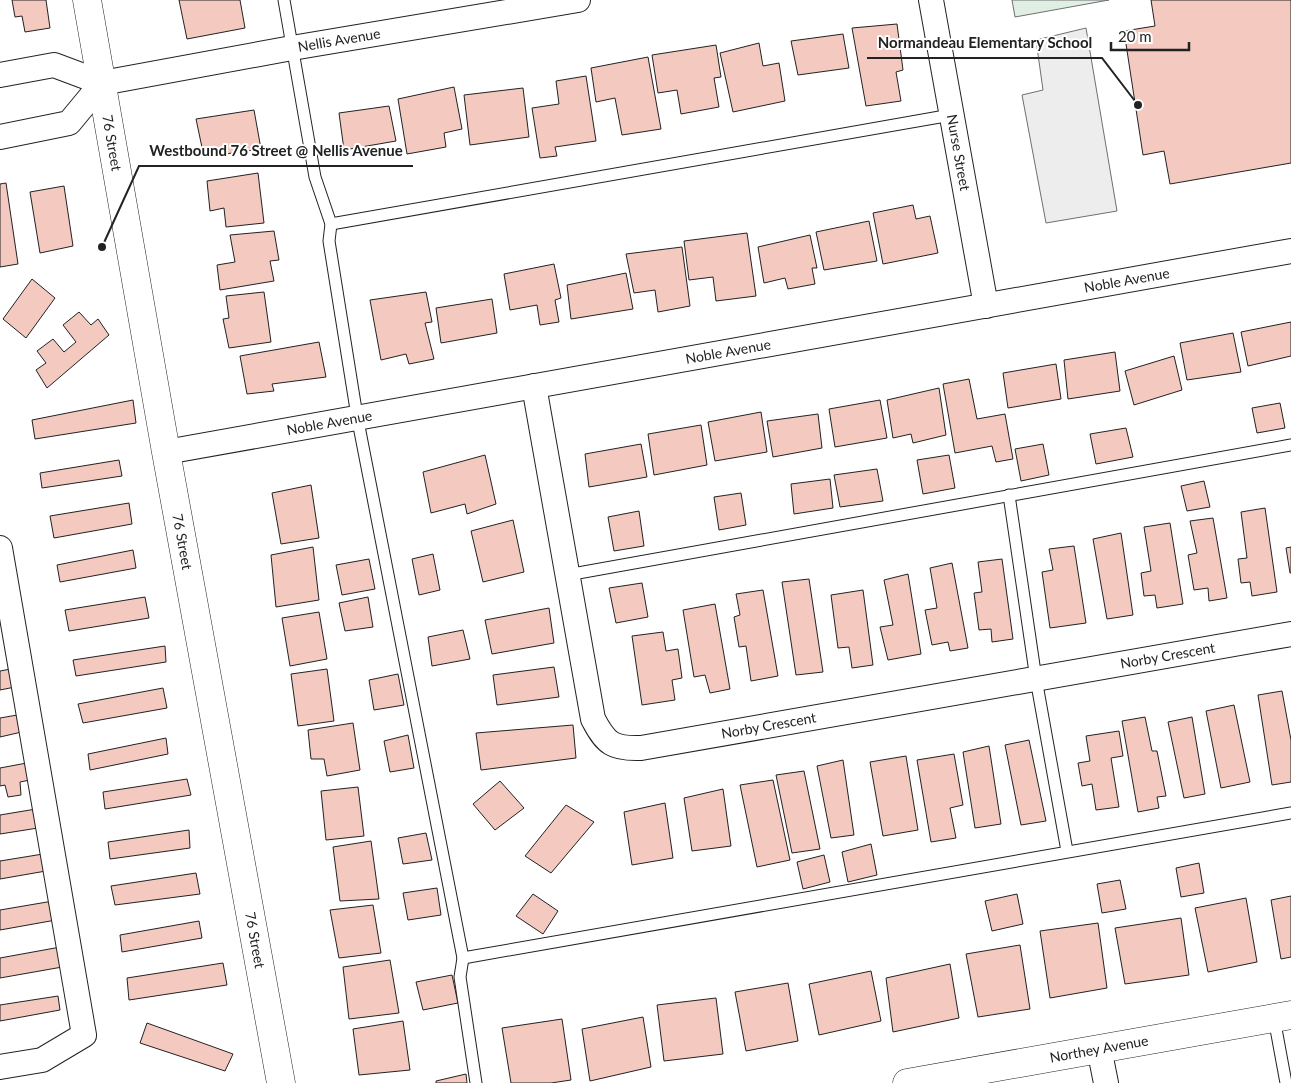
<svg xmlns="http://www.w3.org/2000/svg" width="1291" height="1083" font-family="Lato,sans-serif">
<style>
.green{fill:#e0efe3;stroke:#6f6f6f}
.parking{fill:#ededed;stroke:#6f6f6f}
.building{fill:#f3c9c0;stroke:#222}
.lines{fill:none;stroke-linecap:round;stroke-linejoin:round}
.service-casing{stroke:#222;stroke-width:13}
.minor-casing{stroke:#222;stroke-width:26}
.tertiary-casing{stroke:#222;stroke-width:29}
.service{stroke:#fff;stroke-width:11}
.minor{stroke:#fff;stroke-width:24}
.tertiary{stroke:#fff;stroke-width:28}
.labels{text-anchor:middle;stroke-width:4;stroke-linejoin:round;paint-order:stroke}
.street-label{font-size:14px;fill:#222;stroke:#fff}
.leader{fill:none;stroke:#222;stroke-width:2}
.callout-dot{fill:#222;stroke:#fff;stroke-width:2}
.callout-label{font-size:15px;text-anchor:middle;font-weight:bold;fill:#222;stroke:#fff;stroke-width:4;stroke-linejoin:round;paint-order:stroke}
</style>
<rect width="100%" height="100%" fill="#fff"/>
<path class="green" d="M1012 0H1109L1015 17Z"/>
<path class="parking" d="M1086 28 1117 211 1046 223 1022 95 1043 90 1036 40Z"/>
<g class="building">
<path d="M12 0H46L50 28 25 32 22 16 15 17Z"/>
<path d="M179 0H240L245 28 187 39Z"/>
<path d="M1151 0H1291V163L1170 184 1164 151 1143 155 1124 31 1155 26Z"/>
<path d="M897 24 903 70 896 72 901 101 866 106 852 28Z"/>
<path d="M843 34 849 68 798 75 791 41Z"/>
<path d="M759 43 763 66 779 63 785 101 733 112 720 53Z"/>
<path d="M716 45 721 77 714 78 719 107 681 114 677 90 658 93 652 55Z"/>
<path d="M648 57 661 129 622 135 615 98 596 102 591 68Z"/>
<path d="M586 76 596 141 555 147 557 156 540 158 532 108 559 104 556 81Z"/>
<path d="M454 87 462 129 444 133 446 147 407 154 398 99Z"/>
<path d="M523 88 529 137 470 145 464 95Z"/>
<path d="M389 106 396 141 344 150 339 113Z"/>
<path d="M254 110 261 149 204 157 196 119Z"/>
<path d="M258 173 264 223 226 227 224 208 210 211 207 181Z"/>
<path d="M6 183 18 264 0 267V184Z"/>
<path d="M64 186 73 246 40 253 30 192Z"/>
<path d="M913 205 916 219 930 216 938 253 883 264 873 213Z"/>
<path d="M869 221 877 261 824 270 816 232Z"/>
<path d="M274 231 279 260 270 261 274 281 220 290 217 265 235 262 230 235Z"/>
<path d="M747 233 756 296 716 301 713 277 689 280 684 241Z"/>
<path d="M810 235 817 268H812L815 284 788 289 785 278 764 283 758 247Z"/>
<path d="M682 247 690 306 658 312 655 290 634 293 626 254Z"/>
<path d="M554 264 561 298 555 300 559 322 540 325 537 305 510 310 504 274Z"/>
<path d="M626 273 633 309 571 319 567 285Z"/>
<path d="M32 279 55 298 26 338 3 319Z"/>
<path d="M264 292 271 342 229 348 223 319 229 318 226 296Z"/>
<path d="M426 292 432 322 425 323 434 359 409 364 406 354 381 360 370 300Z"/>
<path d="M492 299 497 333 441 343 436 308Z"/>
<path d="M79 312 91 325 98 319 109 335 47 388 36 370 46 363 37 351 53 339 64 352 76 342 63 325Z"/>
<path d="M1291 322V356L1248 366 1241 332Z"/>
<path d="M1233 333 1241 372 1187 380 1180 343Z"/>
<path d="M319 342 326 377 272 384 274 391 247 394 240 356Z"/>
<path d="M1115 352 1120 391 1068 399 1064 360Z"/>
<path d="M1174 356 1182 390 1134 405 1125 371Z"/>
<path d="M1056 364 1061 399 1008 408 1003 373Z"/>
<path d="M969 379 977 419 1005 414 1013 459 996 462 992 446 955 453 943 384Z"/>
<path d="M939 388 946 435 913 443 911 434 893 438 887 400Z"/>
<path d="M133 400 136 423 35 439 32 420Z"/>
<path d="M880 400 887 438 835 447 829 409Z"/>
<path d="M1280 403 1285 428 1257 433 1252 408Z"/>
<path d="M761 412 767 452 715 461 708 422Z"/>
<path d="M818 414 822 448 773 457 767 421Z"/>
<path d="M701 425 707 465 654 475 648 434Z"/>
<path d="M1126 428 1133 457 1096 464 1090 434Z"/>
<path d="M641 444 647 477 589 487 585 454Z"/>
<path d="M1043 444 1049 475 1021 481 1015 449Z"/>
<path d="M485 455 496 504 467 514 465 504 431 513 423 472Z"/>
<path d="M949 455 955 488 923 494 917 460Z"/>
<path d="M119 460 122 476 42 488 40 473Z"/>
<path d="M877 469 883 501 840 507 834 475Z"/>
<path d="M830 479 833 508 794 514 791 484Z"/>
<path d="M1204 481 1210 507 1187 511 1181 486Z"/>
<path d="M311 485 319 538 281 544 272 493Z"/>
<path d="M741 493 746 525 719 530 714 497Z"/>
<path d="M129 503 132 524 54 538 50 516Z"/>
<path d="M1265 508 1277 592 1252 596 1250 582 1241 583 1238 559 1247 558 1241 512Z"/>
<path d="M639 511 644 546 614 551 608 517Z"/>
<path d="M1213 518 1227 598 1209 601 1208 588 1194 590 1188 555 1197 553 1190 521Z"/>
<path d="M513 520 524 572 483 582 471 531Z"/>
<path d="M1170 523 1183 604 1157 608 1155 595 1144 596 1141 573 1151 571 1144 527Z"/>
<path d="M1121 533 1133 615 1107 619 1093 539Z"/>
<path d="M1074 546 1086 623 1050 628 1042 572 1053 570 1049 549Z"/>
<path d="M313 547 319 600 276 607 271 555Z"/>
<path d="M1291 547V573H1290L1286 548Z"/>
<path d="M133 550 136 568 60 582 57 565Z"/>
<path d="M433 554 440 590 419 595 412 559Z"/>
<path d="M369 559 375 589 342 595 336 565Z"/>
<path d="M1002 559 1013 639 992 642 991 629 979 630 974 593 982 592 978 562Z"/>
<path d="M952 563 968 648 950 651 948 642 932 645 925 610 937 608 930 568Z"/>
<path d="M908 574 921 654 888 660 880 627 893 625 884 580Z"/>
<path d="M809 579 823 672 796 675 782 582Z"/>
<path d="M642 583 648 617 616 623 609 588Z"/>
<path d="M763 590 778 676 751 681 746 646 739 647 734 617 740 615 736 594Z"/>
<path d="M863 590 873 665 852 668 849 647 838 648 831 595Z"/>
<path d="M145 597 149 618 69 631 65 610Z"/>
<path d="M368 597 373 627 345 631 339 603Z"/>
<path d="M715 604 730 689 710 693 705 675 694 677 683 610Z"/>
<path d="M549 608 554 643 492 654 485 620Z"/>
<path d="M319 612 327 659 290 666 282 618Z"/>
<path d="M463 630 470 659 432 666 428 637Z"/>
<path d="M663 632 666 651 678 649 682 678 672 680 675 700 642 705 632 636Z"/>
<path d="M165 646 166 662 76 676 73 660Z"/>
<path d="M554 667 559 697 497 705 493 675Z"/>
<path d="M16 668 20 686 0 690V671Z"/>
<path d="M327 669 334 721 298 726 291 674Z"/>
<path d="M398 674 404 705 374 710 369 680Z"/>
<path d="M163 688 167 708 83 723 78 704Z"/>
<path d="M1282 691 1291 740V782L1272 785 1258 695Z"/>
<path d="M1234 705 1250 782 1221 788 1206 711Z"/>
<path d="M23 714 26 731 0 737V718Z"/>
<path d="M1145 717 1152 751H1157L1166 796 1157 797 1159 808 1138 812 1122 721Z"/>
<path d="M1192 717 1205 794 1184 798 1168 722Z"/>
<path d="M353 723 360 770 327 776 324 759H311L308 730Z"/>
<path d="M573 725 576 758 481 770 476 733Z"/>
<path d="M1119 731 1123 756 1111 758 1119 807 1096 810 1092 784 1082 786 1078 763 1090 761 1086 736Z"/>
<path d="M408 735 414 768 390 772 384 741Z"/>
<path d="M166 738 168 754 90 770 88 754Z"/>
<path d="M1029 740 1046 821 1021 825 1005 745Z"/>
<path d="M989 746 1001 824 975 828 963 752Z"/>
<path d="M954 754 963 805 950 808 956 838 931 842 917 760Z"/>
<path d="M906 756 918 830 883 836 870 762Z"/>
<path d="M843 760 854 835 831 838 817 766Z"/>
<path d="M32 762 35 779 20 782 21 795 8 797 5 785 0 786V768Z"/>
<path d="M804 771 820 849 792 853 776 775Z"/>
<path d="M187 779 191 795 105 809 103 792Z"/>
<path d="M773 780 790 860 757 867 740 785Z"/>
<path d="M500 781 524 808 495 830 473 804Z"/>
<path d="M358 787 364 836 326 840 321 791Z"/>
<path d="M723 789 731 846 692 851 684 798Z"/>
<path d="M665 803 673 858 632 865 624 812Z"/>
<path d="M566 805 594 822 551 873 525 856Z"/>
<path d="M36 809 38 828 0 834V815Z"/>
<path d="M189 830 190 848 110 859 108 842Z"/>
<path d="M426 833 432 860 403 864 398 838Z"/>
<path d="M371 841 379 899 340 901 333 847Z"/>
<path d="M871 844 877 875 848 882 842 852Z"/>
<path d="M43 854 46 871 0 879V861Z"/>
<path d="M824 855 830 882 803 889 797 862Z"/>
<path d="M1199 863 1204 893 1181 897 1176 868Z"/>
<path d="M196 873 200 894 115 905 111 886Z"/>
<path d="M1120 880 1126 909 1102 913 1097 884Z"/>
<path d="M437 888 441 915 408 920 403 893Z"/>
<path d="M533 894 558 911 543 934 516 916Z"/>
<path d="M1017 894 1023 924 992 931 985 901Z"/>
<path d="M1291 896V957L1281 959 1271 900Z"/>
<path d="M1246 898 1257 962 1208 972 1195 908Z"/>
<path d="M53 901 56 920 0 930V910Z"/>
<path d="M373 905 381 953 339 958 330 910Z"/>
<path d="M1181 918 1189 975 1125 984 1115 928Z"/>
<path d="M199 921 202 938 122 952 120 935Z"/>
<path d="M1098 923 1107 988 1050 998 1040 931Z"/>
<path d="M1020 945 1030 1009 978 1017 966 954Z"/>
<path d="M66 946 68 966 0 978V958Z"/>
<path d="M390 960 399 1013 349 1019 343 967Z"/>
<path d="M223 963 227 985 129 1000 127 978Z"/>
<path d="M950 964 959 1018 893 1032 886 978Z"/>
<path d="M871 971 881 1021 819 1035 809 984Z"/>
<path d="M452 975 458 1003 423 1010 416 982Z"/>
<path d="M788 983 798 1041 746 1051 735 992Z"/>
<path d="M58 996 60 1010 0 1021V1005Z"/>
<path d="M716 998 723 1054 664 1061 657 1005Z"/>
<path d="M643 1017 651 1067 590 1081 582 1029Z"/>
<path d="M562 1019 571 1080 551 1083H511L502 1028Z"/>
<path d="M403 1021 410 1070 359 1075 353 1029Z"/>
<path d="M147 1023 233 1054 225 1071 140 1043Z"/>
<path d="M466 1074 467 1083H436V1081Z"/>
</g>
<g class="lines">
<defs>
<g id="service">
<path d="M284 0 315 177 331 224 329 241 357 416 463 958 460 977 476 1083"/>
<path d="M331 224 951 115"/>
<path d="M1009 495 1036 679 1067 851"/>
<path d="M567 575 1291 445"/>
<path d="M463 958 1291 813"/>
<path d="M1274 1018 1286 1083"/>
</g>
<g id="minor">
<path id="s1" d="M931 0 986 306"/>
<path d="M0 75 54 65 102 83"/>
<path id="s2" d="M102 83 292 48 578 0"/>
<path d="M0 137 69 123 102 83"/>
<path id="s3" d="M534 386 593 719C606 744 613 749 641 748L1291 634"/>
<path id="s4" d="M166 452 1291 251"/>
<path d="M0 548 84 1035 42 1060 0 1067"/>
<path d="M1099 1048 1106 1083"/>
</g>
<g id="tertiary">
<path id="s5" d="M87 0 166 452 281 1083"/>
<path id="s6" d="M907 1083 1291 1015"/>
</g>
</defs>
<use href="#service" class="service-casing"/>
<use href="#minor" class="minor-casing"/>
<use href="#tertiary" class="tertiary-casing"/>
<use href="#service" class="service"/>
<use href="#minor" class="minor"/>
<use href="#tertiary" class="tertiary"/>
</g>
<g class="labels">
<g class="street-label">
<text dy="5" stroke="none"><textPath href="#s2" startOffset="241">Nellis Avenue</textPath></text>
<text dy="5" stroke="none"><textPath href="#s5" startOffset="145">76 Street</textPath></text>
<text dy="5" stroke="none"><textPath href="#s1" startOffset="155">Nurse Street</textPath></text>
<text dy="5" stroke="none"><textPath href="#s4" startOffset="976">Noble Avenue</textPath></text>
<text dy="5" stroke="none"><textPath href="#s4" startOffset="571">Noble Avenue</textPath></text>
<text dy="5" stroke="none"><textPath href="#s4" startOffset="166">Noble Avenue</textPath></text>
<text dy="5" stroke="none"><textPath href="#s5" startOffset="550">76 Street</textPath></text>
<text dy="5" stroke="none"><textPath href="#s3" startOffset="934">Norby Crescent</textPath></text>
<text dy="5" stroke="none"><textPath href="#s3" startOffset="529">Norby Crescent</textPath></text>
<text dy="5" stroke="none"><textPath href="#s5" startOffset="955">76 Street</textPath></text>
<text dy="5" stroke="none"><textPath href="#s6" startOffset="195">Northey Avenue</textPath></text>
</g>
</g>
<path class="leader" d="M1138 105L1102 58H867M102 247L139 166H413"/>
<g class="callout-dot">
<circle cx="1138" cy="105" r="5"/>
<circle cx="102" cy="247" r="5"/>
</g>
<g class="callout-label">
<text x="985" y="48">Normandeau Elementary School</text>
<text x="276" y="156">Westbound 76 Street @ Nellis Avenue</text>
</g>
<path d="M1111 42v8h78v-8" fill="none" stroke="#222222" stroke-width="2.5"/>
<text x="1118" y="42" font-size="15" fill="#222222" stroke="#ffffff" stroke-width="4" paint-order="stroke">20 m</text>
</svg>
